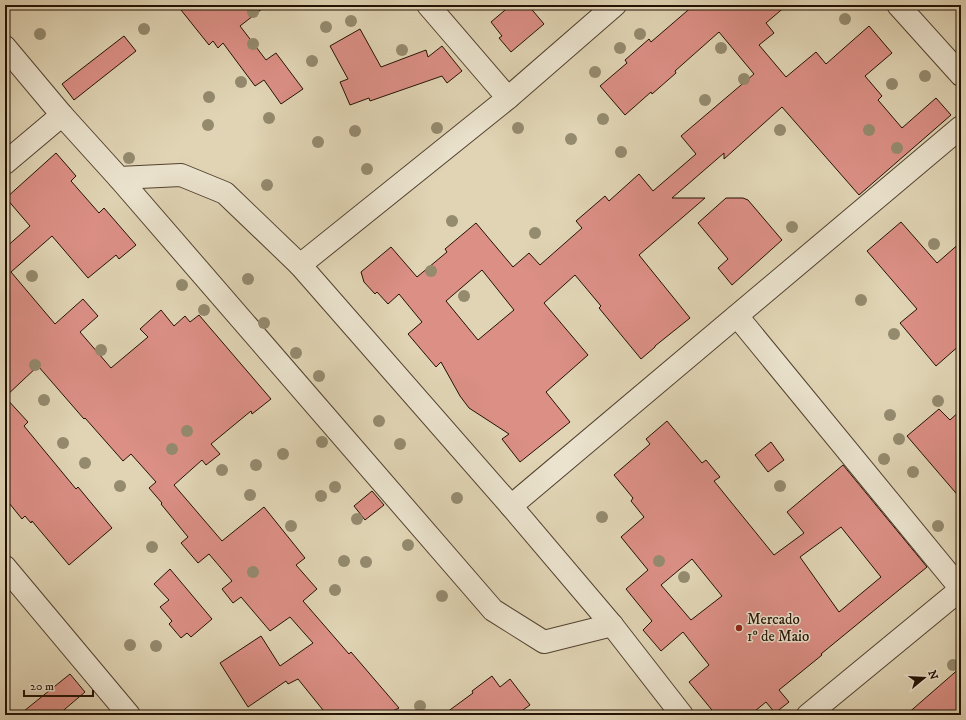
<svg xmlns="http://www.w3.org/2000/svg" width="966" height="720" font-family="'IM FELL DW Pica',serif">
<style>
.building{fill:#db8f85;stroke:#231104;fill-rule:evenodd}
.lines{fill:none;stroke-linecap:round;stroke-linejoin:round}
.street-casing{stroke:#524230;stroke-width:24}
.street{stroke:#ebe3ce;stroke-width:22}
.tree{fill:#948a6e}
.poi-dot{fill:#8f2418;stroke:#ebe3ce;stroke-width:1.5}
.labels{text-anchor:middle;stroke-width:3;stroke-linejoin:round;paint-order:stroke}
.poi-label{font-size:15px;fill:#231104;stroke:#ebe3ce;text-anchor:start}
</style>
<rect width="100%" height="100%" fill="#e0d4b4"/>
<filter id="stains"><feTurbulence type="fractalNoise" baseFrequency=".005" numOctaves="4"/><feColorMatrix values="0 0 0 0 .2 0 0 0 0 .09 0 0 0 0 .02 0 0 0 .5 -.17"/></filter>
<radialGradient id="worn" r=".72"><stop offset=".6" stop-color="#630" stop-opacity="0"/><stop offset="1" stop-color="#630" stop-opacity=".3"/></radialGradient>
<g class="building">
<path d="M177 5H267L240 26 266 60 276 53 303 89 281 104 264 80 255 86 223 43 218 48 213 41 209 45Z"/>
<path d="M511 5H528L544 24 511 52 499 38 502 36 491 22Z"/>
<path d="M694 5H787L766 23 774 33 759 45 786 77 816 52 826 64 869 26 892 53 865 76 882 96 878 100 902 128 936 98 951 115 859 195 782 107 724 159V153L672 198H705L639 255 690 318 655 346V347L641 359 599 308 601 306 575 275 544 303 588 355 546 392 570 422 520 462 502 439 509 434 469 408 460 396 441 362 436 367 408 334 422 322 399 294 388 304 377 292 375 294 364 282 361 272 391 247 417 277 447 252 445 249 476 223 513 267 529 253 540 265 582 228 576 221 605 196 609 201 639 174 653 191 696 154 681 136 754 74 719 32 675 71 676 73 652 94 651 92 625 115 600 86 627 63 625 60 649 39 651 42ZM482 270 514 310 478 340 446 301Z"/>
<path d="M360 29 381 67 426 50 428 57 442 46 462 71 447 83 442 76 370 101 369 98 350 105 340 82 348 79 330 46Z"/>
<path d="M124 36 136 51 74 100 62 84Z"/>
<path d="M56 153 76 176 71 181 99 213 104 208 136 245 119 259 116 255 88 278 52 236 11 272 55 324 83 299 98 316 80 332 111 368 148 337 140 329 161 310 174 326 185 316 190 322 199 315 271 399 252 414 251 411 211 444 220 454 206 465 202 460 174 485 222 541 264 507 305 558 296 565 317 589 303 601 349 654 351 652 399 708 385 715H327L298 679 288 684 286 681 248 707 220 663 261 636 280 666 313 643 290 617 270 631 241 597 233 603 222 589 232 581 209 554 198 563 181 543 188 537 161 504 162 503 149 488 156 482 131 454 123 461 85 418 84 419 38 366 5 397 28 422 24 426 76 489 78 487 112 528 69 565 32 521 31 523 25 516 22 519 5 498V248L30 226 6 198Z"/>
<path d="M726 198H743L748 200 782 240 732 285 718 268 728 259 698 223Z"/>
<path d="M901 222 937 263 961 242V344L936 366 900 323 917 309 867 251Z"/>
<path d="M939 409 950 420 961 410V499L907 436Z"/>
<path d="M667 421 702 463 706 460 720 477 714 481 774 555 804 533 787 512 843 465 927 567 821 654 822 655 779 690 789 702 775 713 766 702 750 715H716L689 682 709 665 683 632 661 651 643 630 652 621 626 589 648 570 621 537 644 517 631 501 633 498 614 475 650 444 646 439ZM841 527 881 577 839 612 800 557ZM692 559 722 596 691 620 661 585Z"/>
<path d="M771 442 784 460 768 472 755 455Z"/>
<path d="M372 491 384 505 365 520 354 506Z"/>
<path d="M170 569 212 619 191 637 187 633 181 638 169 624 172 621 160 607 169 600 154 584Z"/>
<path d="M961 667V715H906Z"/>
<path d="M70 674 85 692 58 715H19Z"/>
<path d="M492 676 500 687 510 679 530 705 516 715H443L473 693 472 691Z"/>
</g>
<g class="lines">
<defs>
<g id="street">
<path d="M428 5 508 98"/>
<path d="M898 5 961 75"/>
<path d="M5 47 62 115 119 178 181 175 225 193 300 265 511 506 612 625 682 715"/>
<path d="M5 163 62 115"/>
<path d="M119 178 493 610 544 642 612 625"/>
<path d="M300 265 508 98 615 5"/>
<path d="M737 316 961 589"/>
<path d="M511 506 961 127"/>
<path d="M5 567 129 715"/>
<path d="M808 715 961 589"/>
</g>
</defs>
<use href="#street" class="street-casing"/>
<use href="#street" class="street"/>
</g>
<g class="tree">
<circle cx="253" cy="12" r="6"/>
<circle cx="845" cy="19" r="6"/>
<circle cx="351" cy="21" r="6"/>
<circle cx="326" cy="27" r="6"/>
<circle cx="144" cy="29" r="6"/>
<circle cx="40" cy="34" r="6"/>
<circle cx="640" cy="34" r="6"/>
<circle cx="253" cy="44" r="6"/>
<circle cx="620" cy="48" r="6"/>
<circle cx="721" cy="48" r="6"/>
<circle cx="402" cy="50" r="6"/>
<circle cx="312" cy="61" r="6"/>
<circle cx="595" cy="72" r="6"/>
<circle cx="925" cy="76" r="6"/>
<circle cx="744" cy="79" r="6"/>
<circle cx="241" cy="82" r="6"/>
<circle cx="892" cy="84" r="6"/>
<circle cx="209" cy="97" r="6"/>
<circle cx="705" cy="100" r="6"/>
<circle cx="269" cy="118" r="6"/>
<circle cx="603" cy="119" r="6"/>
<circle cx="208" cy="125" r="6"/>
<circle cx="437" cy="128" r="6"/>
<circle cx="518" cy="128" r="6"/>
<circle cx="780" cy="130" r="6"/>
<circle cx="869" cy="130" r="6"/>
<circle cx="355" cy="131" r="6"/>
<circle cx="571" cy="139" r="6"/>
<circle cx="318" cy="142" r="6"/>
<circle cx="897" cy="148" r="6"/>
<circle cx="621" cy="152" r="6"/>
<circle cx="129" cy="158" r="6"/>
<circle cx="367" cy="169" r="6"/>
<circle cx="267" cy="185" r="6"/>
<circle cx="452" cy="221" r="6"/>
<circle cx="792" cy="227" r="6"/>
<circle cx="535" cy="233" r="6"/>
<circle cx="934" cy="244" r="6"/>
<circle cx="431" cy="271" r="6"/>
<circle cx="32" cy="276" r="6"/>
<circle cx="248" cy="279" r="6"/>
<circle cx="182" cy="285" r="6"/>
<circle cx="464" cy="296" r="6"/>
<circle cx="861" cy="300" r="6"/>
<circle cx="204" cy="310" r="6"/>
<circle cx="264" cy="323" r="6"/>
<circle cx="894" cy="334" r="6"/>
<circle cx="101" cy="350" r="6"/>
<circle cx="296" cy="353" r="6"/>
<circle cx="35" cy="365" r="6"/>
<circle cx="319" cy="376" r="6"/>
<circle cx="44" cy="400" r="6"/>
<circle cx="938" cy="401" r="6"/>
<circle cx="890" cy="415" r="6"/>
<circle cx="379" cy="421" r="6"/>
<circle cx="187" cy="431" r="6"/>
<circle cx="899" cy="439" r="6"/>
<circle cx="322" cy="442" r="6"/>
<circle cx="63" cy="443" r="6"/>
<circle cx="400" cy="444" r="6"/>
<circle cx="172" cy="449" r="6"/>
<circle cx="283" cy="454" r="6"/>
<circle cx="884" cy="459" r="6"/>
<circle cx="85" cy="463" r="6"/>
<circle cx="256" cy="465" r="6"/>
<circle cx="222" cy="470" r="6"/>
<circle cx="913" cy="472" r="6"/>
<circle cx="120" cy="486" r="6"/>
<circle cx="780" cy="486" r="6"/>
<circle cx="335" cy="487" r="6"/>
<circle cx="250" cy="495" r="6"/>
<circle cx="321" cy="496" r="6"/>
<circle cx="457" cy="498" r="6"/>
<circle cx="602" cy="517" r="6"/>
<circle cx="357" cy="519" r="6"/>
<circle cx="291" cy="526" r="6"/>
<circle cx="938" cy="526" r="6"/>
<circle cx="408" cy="545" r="6"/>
<circle cx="152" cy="547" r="6"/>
<circle cx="344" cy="561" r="6"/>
<circle cx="659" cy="561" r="6"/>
<circle cx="366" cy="562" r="6"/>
<circle cx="253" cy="572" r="6"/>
<circle cx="684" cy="577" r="6"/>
<circle cx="335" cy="590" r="6"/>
<circle cx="442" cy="596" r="6"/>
<circle cx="130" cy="645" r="6"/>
<circle cx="156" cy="646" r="6"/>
<circle cx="953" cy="665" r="6"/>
<circle cx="420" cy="706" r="6"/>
</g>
<circle class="poi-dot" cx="739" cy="628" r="4"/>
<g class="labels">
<g class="poi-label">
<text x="747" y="624">Mercado<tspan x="747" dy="17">1º de Maio</tspan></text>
</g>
</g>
<rect width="966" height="720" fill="none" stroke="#e0d4b4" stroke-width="20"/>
<rect x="6" y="6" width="954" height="708" fill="none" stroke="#231104" stroke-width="2"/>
<rect x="10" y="10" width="946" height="700" fill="none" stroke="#231104"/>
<g transform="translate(924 678) rotate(72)" stroke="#ebe3ce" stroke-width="3" paint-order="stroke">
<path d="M0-3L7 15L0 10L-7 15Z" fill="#231104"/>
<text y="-6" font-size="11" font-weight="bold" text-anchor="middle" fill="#231104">N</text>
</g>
<path d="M24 690v6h69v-6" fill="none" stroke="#231104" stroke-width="2"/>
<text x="30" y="690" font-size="12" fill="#231104" stroke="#ebe3ce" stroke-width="3" paint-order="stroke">20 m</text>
<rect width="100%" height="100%" filter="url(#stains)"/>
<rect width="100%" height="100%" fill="url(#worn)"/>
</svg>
